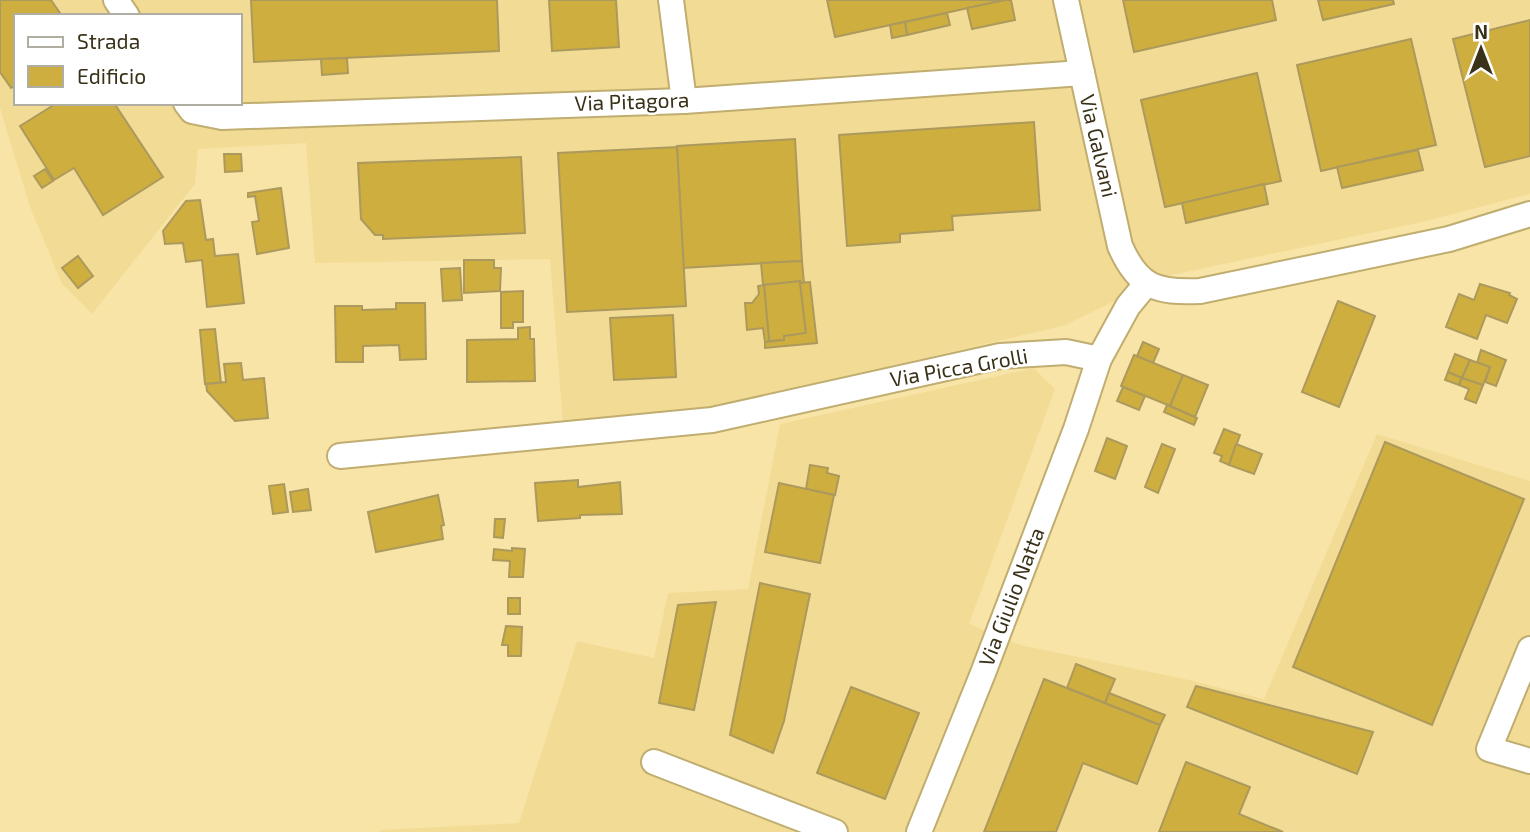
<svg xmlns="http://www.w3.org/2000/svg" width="1530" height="832" font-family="'Exo 2',sans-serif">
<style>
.built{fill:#f2dc95;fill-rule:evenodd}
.building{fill:#ceae3e;stroke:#ac995d;stroke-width:2}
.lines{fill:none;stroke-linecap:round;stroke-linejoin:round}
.street-casing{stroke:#c0ad70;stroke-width:28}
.street{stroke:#fff;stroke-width:24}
.labels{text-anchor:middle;stroke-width:5;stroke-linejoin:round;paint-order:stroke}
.street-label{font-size:21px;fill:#393118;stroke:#fff}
</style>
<rect width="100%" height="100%" fill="#f8e4a6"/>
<g class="built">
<path d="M0 0H1530V194L1422 222 1167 276 1063 326 703 409 563 425 550 259 315 263 306 143 198 149 195 184 92 314 62 284 30 207 0 108ZM16 16H240V103H16Z"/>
<path d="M1034 368 1055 389 969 624 1020 645 1189 680 1264 699 1377 434 1530 481V832H379L380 830 519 823 577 641 654 658 668 593 748 589 780 424Z"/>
</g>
<g class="building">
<path d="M0 0H51L62 16H16V85L11 88 0 72Z"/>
<path d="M251 0H497L499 51 254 62Z"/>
<path d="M549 0H616L619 47 552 51Z"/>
<path d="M827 0H1005L835 37Z"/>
<path d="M1005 0H1011L1015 20 972 29 967 8Z"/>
<path d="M1123 0H1272L1276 20 1134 52Z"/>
<path d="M1318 0H1393L1394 4 1323 20Z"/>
<path d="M947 13 950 25 907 35 905 22Z"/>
<path d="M1530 20V156L1485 167 1453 39Z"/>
<path d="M905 22 907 35 892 38 890 25Z"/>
<path d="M1411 39 1436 145 1321 171 1297 65Z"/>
<path d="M347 58 348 73 322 75 321 59Z"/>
<path d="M1257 73 1281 181 1165 207 1141 100Z"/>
<path d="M57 103H114L163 177 103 215 74 168 54 180 20 126Z"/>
<path d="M1034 122 1040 210 952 216 953 230 900 234V242L847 246 839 135Z"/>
<path d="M795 139 802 261 683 268 677 146Z"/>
<path d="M677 147 686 306 567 312 558 153Z"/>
<path d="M1418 150 1423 170 1342 188 1337 167Z"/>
<path d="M224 154H241L242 171 225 172Z"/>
<path d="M521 157 525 233 383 239V235H375L361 219 358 163Z"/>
<path d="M45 169 53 181 42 188 34 176Z"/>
<path d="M1264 184 1268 204 1186 223 1182 203Z"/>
<path d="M281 188 289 248 257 254 252 222 259 221 255 196 248 197V193Z"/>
<path d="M200 200 206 240 213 239 215 256 238 254 244 303 207 307 202 260 186 262 183 243 165 244 163 231 186 201Z"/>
<path d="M78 256 93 276 78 288 62 268Z"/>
<path d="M464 260H494V268H501L500 291 464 293Z"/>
<path d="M802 261 804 283H800V281L763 285 761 263Z"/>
<path d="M460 268 462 300 443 301 441 269Z"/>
<path d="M800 281 806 333 784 336V340L769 341 764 285Z"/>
<path d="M810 282 817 343 765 348V342L784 340V336L806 333 800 283Z"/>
<path d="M1480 284 1510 293 1509 295 1517 299 1507 323 1486 315 1477 339 1446 327 1459 294 1474 300Z"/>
<path d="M764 285 769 341 765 342 763 328 747 330 745 303H752L759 294 758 286Z"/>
<path d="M523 291V322H513V328H501V292Z"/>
<path d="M1338 301 1375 316 1339 407 1302 392Z"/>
<path d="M396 303H425L426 359 400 360 399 345 363 346V362H336L335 306H362V310L396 309Z"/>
<path d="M673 315 676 377 614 380 610 318Z"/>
<path d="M530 327V339H534L535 381 467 382V340L518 339V328Z"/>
<path d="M215 329 221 383 205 384 200 330Z"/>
<path d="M1143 342 1159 349 1153 363 1137 356Z"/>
<path d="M1481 350 1506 360 1496 386 1485 382 1490 367 1477 363Z"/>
<path d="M1455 354 1470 360 1462 378 1448 372Z"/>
<path d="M1134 355 1183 375 1170 406 1121 386Z"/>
<path d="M1470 360 1490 367 1483 385 1462 378Z"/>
<path d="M241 363 243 380 264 378 268 418 235 421 207 391 206 384 226 382 224 364Z"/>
<path d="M1448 372 1462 378 1459 385 1445 380Z"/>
<path d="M1183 375 1208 385 1195 417 1170 406Z"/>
<path d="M1462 378 1483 385 1476 403 1465 399 1469 389 1459 385Z"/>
<path d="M1123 387 1145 396 1139 410 1117 401Z"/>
<path d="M1167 405 1197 418 1194 425 1164 412Z"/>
<path d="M1224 429 1240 435 1229 465 1220 461 1222 456 1214 453Z"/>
<path d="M1107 438 1127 446 1115 479 1095 471Z"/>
<path d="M1385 442 1524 499 1432 725 1293 667Z"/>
<path d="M1162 444 1175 449 1158 493 1145 487Z"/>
<path d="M1236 444 1262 454 1254 474 1229 465Z"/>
<path d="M810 465 828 468 827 473 839 476 835 495 806 489Z"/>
<path d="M578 480V487L620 482 622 514 580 515V518L538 521 535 483Z"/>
<path d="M779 483 834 495 820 563 765 552Z"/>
<path d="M284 484 288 512 273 514 269 486Z"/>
<path d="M308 489 311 510 293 512 290 492Z"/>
<path d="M438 495 444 525 441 526 443 539 376 552 368 512Z"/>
<path d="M495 519H505L503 538 494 537Z"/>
<path d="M512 548 525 549 523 577H509L510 561 493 560 494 549 512 551Z"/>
<path d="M760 583 810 594 784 721 773 753 730 735Z"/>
<rect x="508" y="598" width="12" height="16"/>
<path d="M716 602 694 710 659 703 678 605Z"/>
<path d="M506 626 522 627 521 656H508V645H502Z"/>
<path d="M1076 664 1115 679 1105 703 1067 688Z"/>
<path d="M1044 679 1160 725 1137 784 1083 763 1056 832H984Z"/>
<path d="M1196 686 1373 732 1357 774 1187 707Z"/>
<path d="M851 687 919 713 885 799 817 773Z"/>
<path d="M1109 693 1165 715 1160 725 1105 703Z"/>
<path d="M1186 762 1250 787 1239 814 1283 832H1159Z"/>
</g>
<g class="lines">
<defs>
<g id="street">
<path d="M116 0 127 16"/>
<path d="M671 0 684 101"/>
<path d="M1066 0 1120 246C1138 287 1156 293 1200 291L1449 239 1530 214"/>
<path d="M186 103 192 111 222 117 684 101 1082 73"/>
<path d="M340 456 712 420 1000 356 1066 352 1099 359"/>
<path d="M1530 649 1489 749 1530 761"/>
<path d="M654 762 835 832"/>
<path d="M919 832 983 673 1076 429 1099 359 1128 306 1147 283"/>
</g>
</defs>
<use href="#street" class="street-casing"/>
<use href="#street" class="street"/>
</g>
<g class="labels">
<g class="street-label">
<text transform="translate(632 102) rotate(-2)" y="7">Via Pitagora</text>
<text transform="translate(1098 146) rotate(77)" y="7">Via Galvani</text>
<text transform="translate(959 368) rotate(-10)" y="7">Via Picca Grolli</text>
<text transform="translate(1012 597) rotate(-69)" y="7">Via Giulio Natta</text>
</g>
</g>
<rect x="14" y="14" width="228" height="91" fill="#ffffff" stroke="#b0ada3" stroke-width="2"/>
<rect x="28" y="37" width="35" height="10" fill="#ffffff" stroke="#b0ada3" stroke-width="2"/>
<text x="77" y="49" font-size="21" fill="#393118">Strada</text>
<rect x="28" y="66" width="35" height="21" fill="#ceae3e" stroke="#b0ada3" stroke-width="2"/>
<text x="77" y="84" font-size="21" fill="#393118">Edificio</text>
<g transform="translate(1481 49)" stroke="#ffffff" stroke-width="5" paint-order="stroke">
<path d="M0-5L12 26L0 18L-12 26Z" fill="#393118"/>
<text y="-10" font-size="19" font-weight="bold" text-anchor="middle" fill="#393118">N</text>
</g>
</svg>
